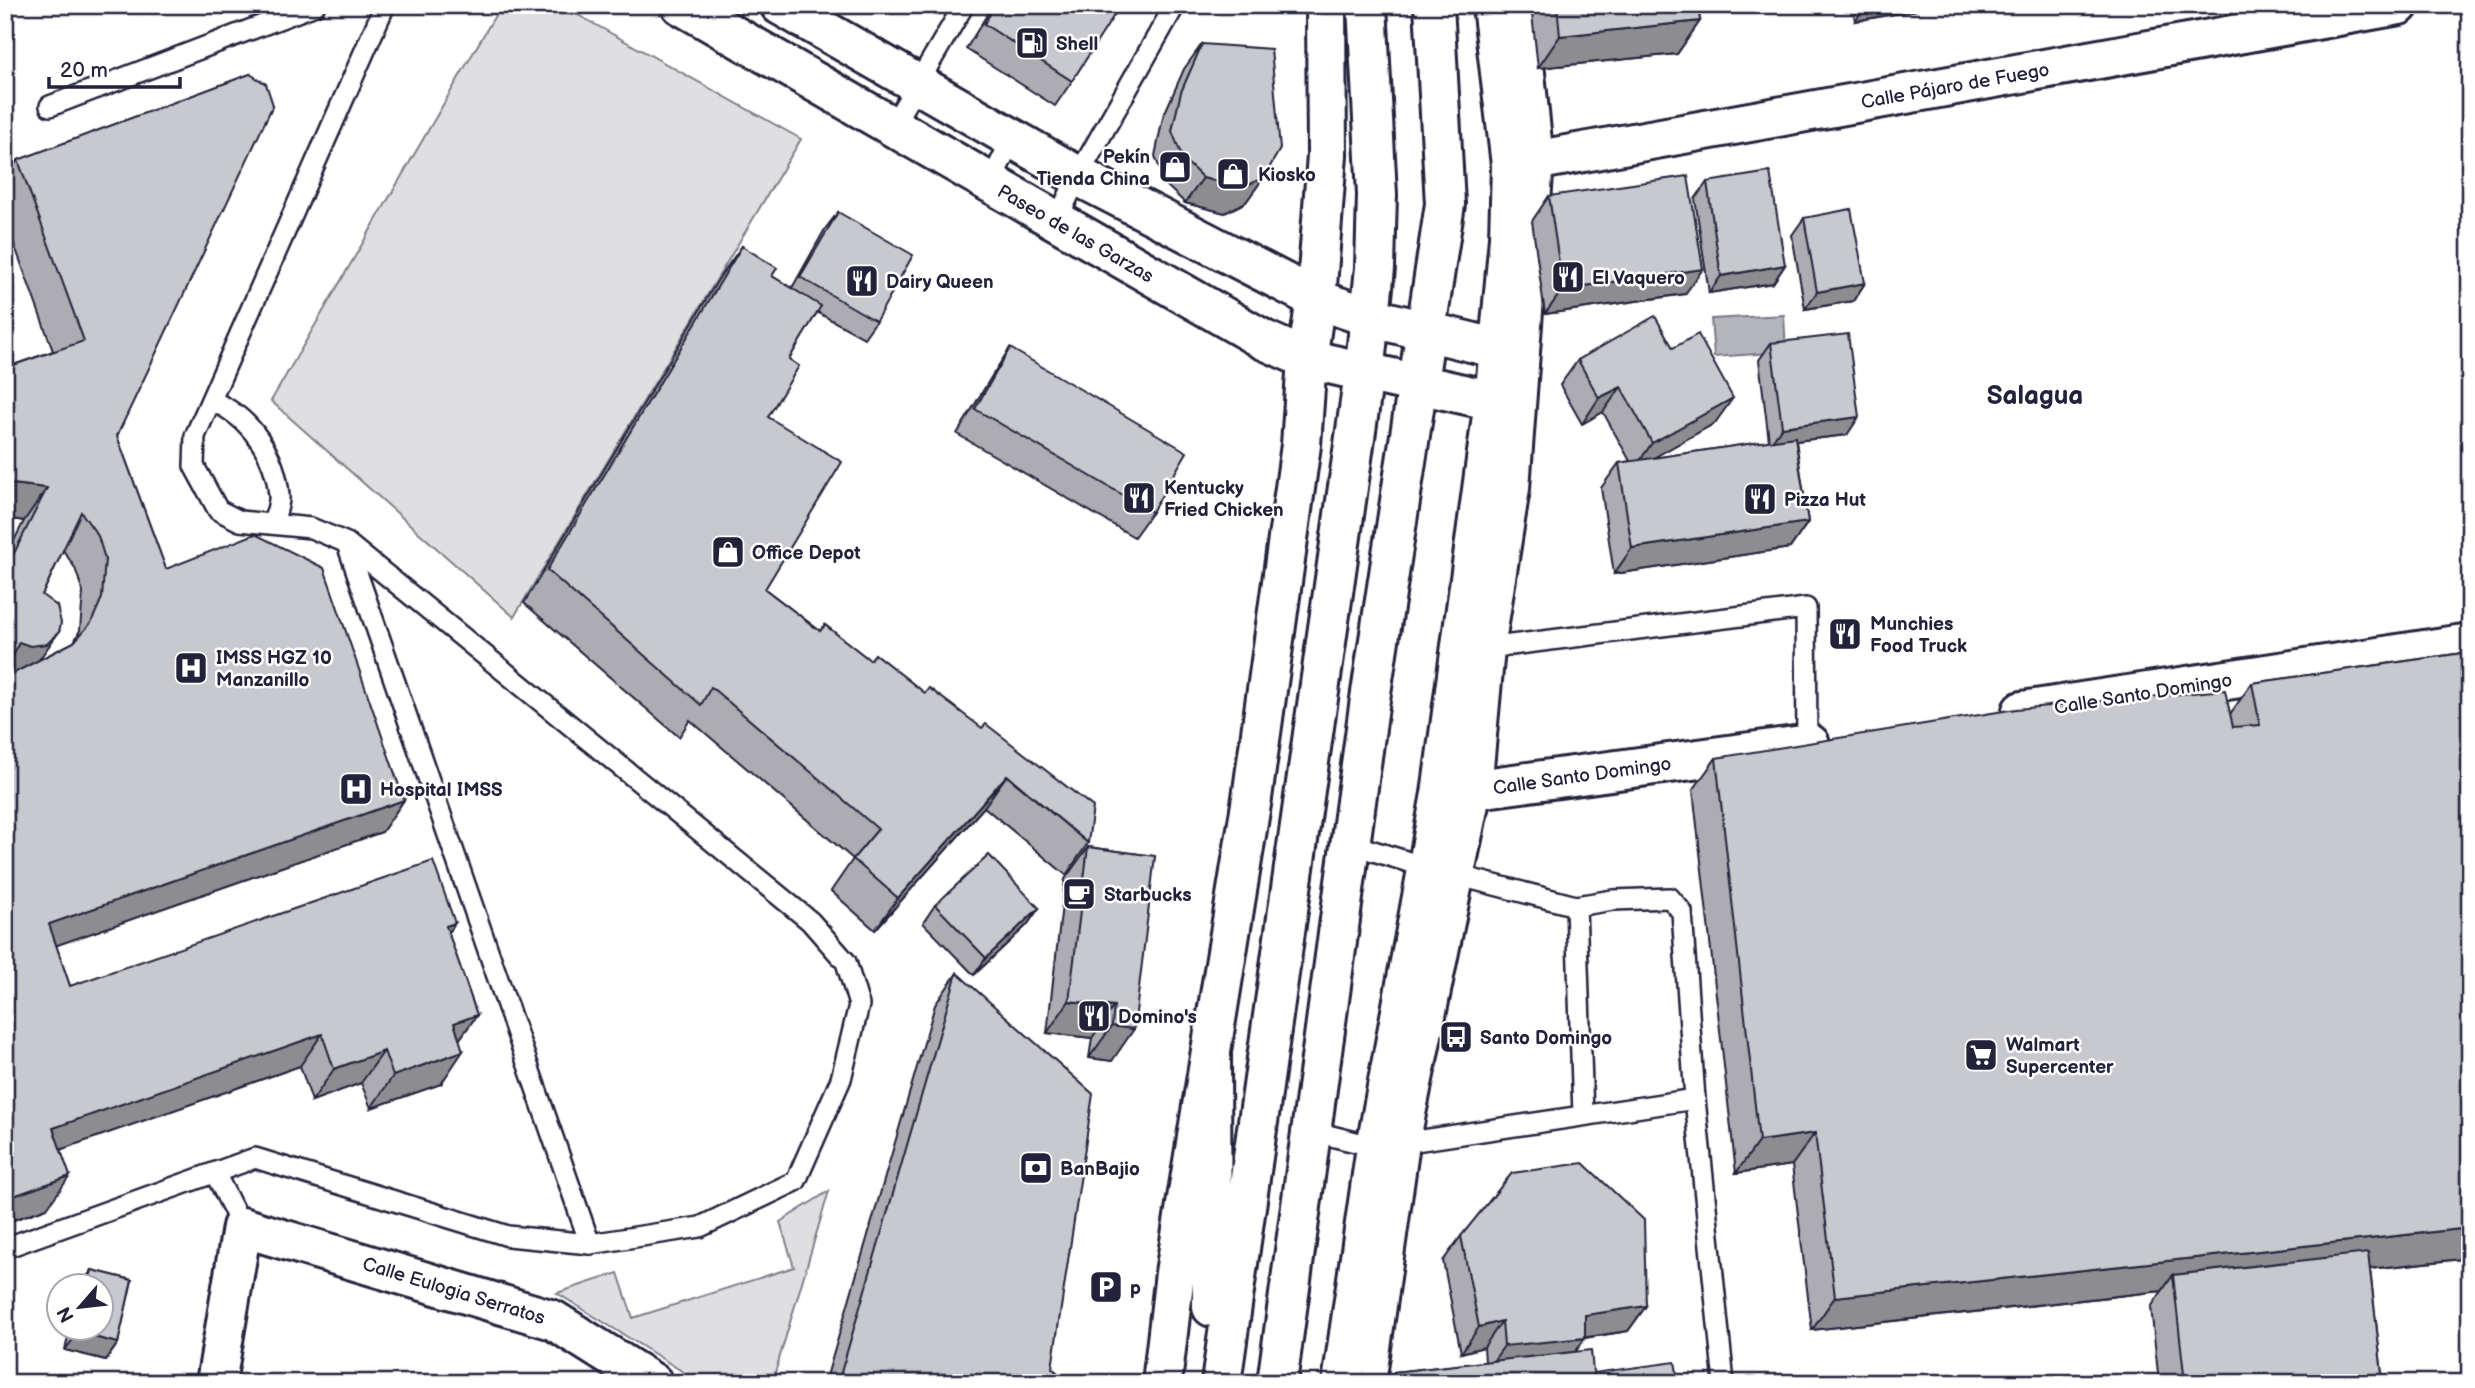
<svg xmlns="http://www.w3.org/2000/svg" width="2475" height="1388" font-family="'Balsamiq Sans',sans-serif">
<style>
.green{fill:#dfdfe2;stroke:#80808e;stroke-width:2}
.water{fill:#b4b4bc;stroke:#7a7a88;stroke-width:2}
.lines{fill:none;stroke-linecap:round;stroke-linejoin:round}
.lane-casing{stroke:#22223b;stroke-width:24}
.street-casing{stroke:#22223b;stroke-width:44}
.secondary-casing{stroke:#22223b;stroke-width:44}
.primary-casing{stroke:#22223b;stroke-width:44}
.lane{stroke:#fff;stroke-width:19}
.street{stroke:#fff;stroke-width:38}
.secondary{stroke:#fff;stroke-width:38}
.primary{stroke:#fff;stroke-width:38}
.wall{fill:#acacb2;stroke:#22223b;stroke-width:2;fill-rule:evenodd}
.shaded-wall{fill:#8c8c91;stroke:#22223b;stroke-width:2}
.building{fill:#c8c8cf;stroke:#22223b;stroke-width:2;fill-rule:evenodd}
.labels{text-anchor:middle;stroke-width:5;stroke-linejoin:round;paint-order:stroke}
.poi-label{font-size:19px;font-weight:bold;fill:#22223b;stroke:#fff;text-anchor:start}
.street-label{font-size:19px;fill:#22223b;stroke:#fff}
.district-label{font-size:26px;font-weight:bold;fill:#22223b;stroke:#fff}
</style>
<rect width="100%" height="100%" fill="#fff"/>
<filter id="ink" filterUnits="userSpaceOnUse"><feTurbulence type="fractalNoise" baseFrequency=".0143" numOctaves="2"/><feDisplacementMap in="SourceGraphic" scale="14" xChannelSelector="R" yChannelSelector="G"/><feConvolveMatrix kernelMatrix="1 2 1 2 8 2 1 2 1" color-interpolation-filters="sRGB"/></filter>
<g filter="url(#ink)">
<g class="green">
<path d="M501 5H560L801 139 514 617 271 401Z"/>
<path d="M829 1191 772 1383H701L557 1293 618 1273 633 1318 794 1267 780 1222Z"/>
</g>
<path class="water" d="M1784 315 1786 352 1714 357 1711 319Z"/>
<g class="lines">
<defs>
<g id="lane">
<path d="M50 106 315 5"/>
<path d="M892 127 964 5"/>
<path d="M990 184 1012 138"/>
<path d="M1056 222 1078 176 1175 5"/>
<path d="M212 401C249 416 276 454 279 496 280 504 275 515 273 523"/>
<path d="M347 544 590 1244"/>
<path d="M1479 649 1806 608 1807 744"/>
<path d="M1576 906 1583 1115"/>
<path d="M1695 1099 1724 1383"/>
<path d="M1311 1131 1376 1147 1695 1099 1682 912 1670 898 1613 900 1576 906 1425 867 1351 844"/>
<path d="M215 1173 242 1227"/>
<path d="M5 1248 255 1158 508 1236 590 1244 700 1227 796 1181 841 1079 859 1005 846 962 810 921 347 543 311 528 240 521 218 510 194 466 195 436 385 5"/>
</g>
<g id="street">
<path d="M1511 165 2399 5"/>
<path d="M2022 711 2470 643"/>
<path d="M1447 793 1810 744"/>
<path d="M216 1383 242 1227 553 1320 653 1383"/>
<path d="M1366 1383 1400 1143 1472 789 1485 648 1510 488 1534 161 1518 5"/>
</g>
<g id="secondary">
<path d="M681 5 1264 340 1307 359 1494 401"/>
<path d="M780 5 1078 176 1316 299 1369 317 1499 349"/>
<path d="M1162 1383 1175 1273 1252 798 1301 445 1307 359 1316 299 1327 155 1326 5"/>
<path d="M1342 1383 1376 1147 1441 794 1494 401 1509 238 1511 165 1492 5"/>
</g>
<g id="primary">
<path d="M1211 1051 1212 1307"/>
<path d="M1221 1383 1364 374 1375 268 1377 195 1367 5"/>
<path d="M1277 1383 1369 706 1445 204 1434 5"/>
</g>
</defs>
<use href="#lane" class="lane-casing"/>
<use href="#street" class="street-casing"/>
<use href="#secondary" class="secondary-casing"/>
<use href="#primary" class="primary-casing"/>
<use href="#lane" class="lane"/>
<use href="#street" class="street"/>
<use href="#secondary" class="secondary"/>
<use href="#primary" class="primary"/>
</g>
<g class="wall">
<path d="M993 5H1119L1072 81 1055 106 966 49Z"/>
<path d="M1531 5H1698L1700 21 1677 54 1538 68Z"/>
<path d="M1852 5H1920L1916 10 1855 21Z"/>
<path d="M1202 44 1264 177 1246 202 1225 213 1185 203 1166 185 1155 156 1163 117 1184 69Z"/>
<path d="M250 74 117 436 166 569 404 800 382 832 56 945 70 986 455 923 448 932 477 1015 459 1040 441 1084 371 1108 361 1083 312 1101 300 1066 61 1149 47 1208 5 1223V558L24 521 5 518V368L53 351 5 219V179L18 160ZM63 550 75 568 83 592 80 630 74 642 39 660 42 595Z"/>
<path d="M1707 182 1785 265 1773 283 1709 293 1695 199Z"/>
<path d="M1549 196 1685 294 1545 314 1532 221Z"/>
<path d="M838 212 876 321 864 338 817 312 789 359 768 417 765 589 820 631 825 625 1088 843 1066 875 984 807 875 930 831 891 853 859 690 720 679 737 524 603 719 278 742 246 772 276 792 288 825 229Z"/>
<path d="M1804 218 1865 283 1853 301 1805 309 1792 235Z"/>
<path d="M1771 343 1847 435 1796 441 1808 522 1790 548 1614 574 1601 488 1619 463 1630 461 1603 412 1582 424 1560 385 1578 360 1715 423 1653 458 1769 441 1759 360Z"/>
<path d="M1010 348 1152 512 1134 537 957 434 993 374Z"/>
<path d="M2470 652V1258L2370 1269 2383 1383H2159L2151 1307 2162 1291 1812 1330 1792 1165 1736 1173 1693 790 1716 758 2230 714 2252 683Z"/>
<path d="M1088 847 1155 856 1112 1061 1089 1058 1092 1038 1047 1033 1065 879Z"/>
<path d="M935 905 1039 908 1027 925 974 975 923 923Z"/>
<path d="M957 973 1052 1368 1069 1383H825L935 1005Z"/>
<path d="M1461 1236 1646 1306 1628 1331 1585 1338 1575 1352 1593 1373 1679 1383H1386L1394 1372 1485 1362 1484 1347 1461 1353 1443 1261Z"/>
<path d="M92 1270 132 1280 118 1343 106 1360 65 1350 70 1328H102V1286H80Z"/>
</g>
<g class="shaded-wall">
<path d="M1866 5H1920L1916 10 1855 21Z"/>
<path d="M1700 21 1677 54 1538 68 1560 36Z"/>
<path d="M1264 177 1246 202 1225 213 1185 203 1203 178Z"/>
<path d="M1785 265 1773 283 1709 293 1721 276Z"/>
<path d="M1703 269 1685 294 1545 314 1563 289Z"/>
<path d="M1865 283 1853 301 1805 309 1817 292Z"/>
<path d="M1621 387 1603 412 1582 424 1599 398Z"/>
<path d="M1733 398 1715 423 1634 469 1652 443Z"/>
<path d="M1859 417 1847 435 1770 444 1782 427Z"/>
<path d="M5 483 47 488 24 521 5 518Z"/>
<path d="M1808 522 1790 548 1614 574 1632 548Z"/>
<path d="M59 632 36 664 7 679 5 662 19 642Z"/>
<path d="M1007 775 984 807 875 930 898 898Z"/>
<path d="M404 800 382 832 26 956 49 924Z"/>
<path d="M1039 908 1027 925 974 975 986 958Z"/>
<path d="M455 923 432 955 446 926Z"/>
<path d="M1069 1001 1114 1006 1092 1038 1047 1033Z"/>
<path d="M477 1015 454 1047V1023Z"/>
<path d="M1112 1026 1134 1029 1112 1061 1089 1058Z"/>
<path d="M322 1034 300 1066 31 1160 53 1128Z"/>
<path d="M384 1051 361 1083 312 1101 334 1069Z"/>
<path d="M463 1051 441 1084 371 1108 393 1076Z"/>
<path d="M1815 1133 1792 1165 1736 1173 1759 1141Z"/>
<path d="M70 1176 47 1208 5 1223V1199Z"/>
<path d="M2470 1228V1258L2175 1290 2173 1275 2162 1291 1812 1330 1835 1297Z"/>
<path d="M1646 1306 1628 1331 1568 1340 1585 1338 1567 1364 1486 1371 1504 1346 1585 1315Z"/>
<path d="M1502 1321 1484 1347 1461 1353 1479 1327Z"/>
<path d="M78 1333 118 1343 106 1360 65 1350Z"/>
</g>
<g class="building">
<path d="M995 5H1119L1120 6 1072 81 984 24Z"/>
<path d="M1557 5H1698L1700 21 1560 36Z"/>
<path d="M1202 44 1271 49 1280 149 1264 177 1243 188 1203 178 1183 159 1172 131 1181 92Z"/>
<path d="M250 74 266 84 273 105 117 436 166 569 255 534 324 568 404 800 49 924 70 986 433 861 455 923 446 926 477 1015 454 1023 463 1051 393 1076 384 1051 334 1069 322 1034 53 1128 70 1176 5 1199V571L47 488 5 483V368L84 341 18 160ZM81 512 98 536 105 559 102 598 91 623 74 642 10 675V663L19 642 30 646 47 644 59 632 61 623 57 606 42 595Z"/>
<path d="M1770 172 1785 265 1721 276 1707 182Z"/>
<path d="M1688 176 1703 269 1563 289 1549 196Z"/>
<path d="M1851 209 1865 283 1817 292 1804 218Z"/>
<path d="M838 212 913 255 876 321 800 277Z"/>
<path d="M742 246 777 268 772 276 821 306 789 359 799 366 768 417 842 462 765 589 820 631 825 625 870 660 875 654 925 693 929 688 982 728 986 724 1093 807 1088 843 1007 775 898 898 853 859 878 829 711 687 701 705 547 570Z"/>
<path d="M1655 316 1673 348 1698 334 1733 398 1652 443 1621 387 1599 398 1578 360Z"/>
<path d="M1848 334 1859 417 1782 427 1771 343Z"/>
<path d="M1010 348 1187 452 1152 512 975 409Z"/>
<path d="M1795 437 1808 522 1632 548 1619 463Z"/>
<path d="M2470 652V1228L1835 1297 1815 1133 1759 1141 1716 758 2016 709 2225 690 2233 727 2260 725 2252 683Z"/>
<path d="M1088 847 1155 856 1134 1029 1112 1026 1114 1006 1069 1001Z"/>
<path d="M989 855 1039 908 986 958 935 905Z"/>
<path d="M957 973 1093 1094 1052 1368 1069 1383H838Z"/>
<path d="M1583 1163 1644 1220 1646 1306 1585 1315V1338L1504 1346 1502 1321 1479 1327 1461 1236 1512 1173Z"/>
<path d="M2368 1253 2383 1383H2185L2173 1275Z"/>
<path d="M92 1270 132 1280 118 1343 78 1333 79 1328H102V1286H88Z"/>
<path d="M1591 1350 1594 1383H1395L1394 1372Z"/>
<path d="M1675 1362 1679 1383H1595L1593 1373Z"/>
</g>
</g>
<defs>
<symbol id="fuel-square" viewBox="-11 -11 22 22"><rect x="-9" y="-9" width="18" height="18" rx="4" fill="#22223b" stroke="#fff"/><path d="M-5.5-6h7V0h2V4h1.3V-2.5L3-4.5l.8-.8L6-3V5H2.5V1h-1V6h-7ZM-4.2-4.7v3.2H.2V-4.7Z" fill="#fff"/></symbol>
<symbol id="shop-square" viewBox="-11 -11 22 22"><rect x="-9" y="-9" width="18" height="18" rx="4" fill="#22223b" stroke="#fff"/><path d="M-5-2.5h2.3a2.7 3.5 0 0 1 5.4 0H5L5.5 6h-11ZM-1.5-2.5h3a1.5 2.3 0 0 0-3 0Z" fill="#fff"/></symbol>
<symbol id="restaurant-square" viewBox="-11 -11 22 22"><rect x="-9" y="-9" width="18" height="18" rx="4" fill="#22223b" stroke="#fff"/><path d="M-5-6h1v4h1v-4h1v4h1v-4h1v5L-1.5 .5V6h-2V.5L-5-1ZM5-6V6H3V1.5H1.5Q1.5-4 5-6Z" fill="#fff"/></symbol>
<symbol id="hospital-square" viewBox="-11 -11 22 22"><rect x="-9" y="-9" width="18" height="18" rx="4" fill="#22223b" stroke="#fff"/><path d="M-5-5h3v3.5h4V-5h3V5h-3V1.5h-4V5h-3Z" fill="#fff"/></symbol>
<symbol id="cafe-square" viewBox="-11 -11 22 22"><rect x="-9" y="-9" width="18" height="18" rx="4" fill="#22223b" stroke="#fff"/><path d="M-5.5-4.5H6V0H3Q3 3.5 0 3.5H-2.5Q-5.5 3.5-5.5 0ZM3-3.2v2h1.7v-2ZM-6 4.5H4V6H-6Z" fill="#fff"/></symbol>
<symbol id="bus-square" viewBox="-11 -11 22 22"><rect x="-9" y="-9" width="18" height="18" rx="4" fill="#22223b" stroke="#fff"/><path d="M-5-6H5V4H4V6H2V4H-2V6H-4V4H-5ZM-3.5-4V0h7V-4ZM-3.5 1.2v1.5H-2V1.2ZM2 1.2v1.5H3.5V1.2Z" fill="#fff"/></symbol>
<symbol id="supermarket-square" viewBox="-11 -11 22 22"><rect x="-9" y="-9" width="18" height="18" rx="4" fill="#22223b" stroke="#fff"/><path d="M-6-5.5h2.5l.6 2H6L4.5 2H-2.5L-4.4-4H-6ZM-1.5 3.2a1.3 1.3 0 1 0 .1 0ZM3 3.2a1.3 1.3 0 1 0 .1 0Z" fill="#fff"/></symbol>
<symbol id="bank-square" viewBox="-11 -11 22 22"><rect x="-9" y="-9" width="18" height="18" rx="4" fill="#22223b" stroke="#fff"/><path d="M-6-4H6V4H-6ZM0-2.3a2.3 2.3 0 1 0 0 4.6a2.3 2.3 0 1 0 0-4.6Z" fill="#fff"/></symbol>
<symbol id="parking-square" viewBox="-11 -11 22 22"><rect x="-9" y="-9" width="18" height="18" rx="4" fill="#22223b" stroke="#fff"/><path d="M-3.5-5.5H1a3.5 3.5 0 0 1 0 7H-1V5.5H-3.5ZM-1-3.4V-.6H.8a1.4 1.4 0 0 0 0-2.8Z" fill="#fff"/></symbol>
</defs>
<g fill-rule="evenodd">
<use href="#fuel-square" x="1013" y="24" width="38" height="38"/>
<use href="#shop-square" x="1156" y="148" width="38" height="38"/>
<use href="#shop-square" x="1214" y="155" width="38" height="38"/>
<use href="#restaurant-square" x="1549" y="258" width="38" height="38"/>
<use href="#restaurant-square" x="843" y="262" width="38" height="38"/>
<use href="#restaurant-square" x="1120" y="479" width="38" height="38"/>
<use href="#restaurant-square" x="1741" y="480" width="38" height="38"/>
<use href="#shop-square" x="709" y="533" width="38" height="38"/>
<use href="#restaurant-square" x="1826" y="615" width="38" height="38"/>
<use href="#hospital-square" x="172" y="649" width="38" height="38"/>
<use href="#hospital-square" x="337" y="770" width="38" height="38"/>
<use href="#cafe-square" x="1060" y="875" width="38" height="38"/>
<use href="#restaurant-square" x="1075" y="997" width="38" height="38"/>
<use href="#bus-square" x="1437" y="1018" width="38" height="38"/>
<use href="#supermarket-square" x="1962" y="1036" width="38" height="38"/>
<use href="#bank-square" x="1017" y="1149" width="38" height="38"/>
<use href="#parking-square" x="1087" y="1268" width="38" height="38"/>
</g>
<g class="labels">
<g class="poi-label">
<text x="1056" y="50">Shell</text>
<text x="1150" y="163" text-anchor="end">Pekín<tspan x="1150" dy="22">Tienda China</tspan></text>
<text x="1258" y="181">Kiosko</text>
<text x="1592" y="284">El Vaquero</text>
<text x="886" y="288">Dairy Queen</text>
<text x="1164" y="494">Kentucky<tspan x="1164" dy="22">Fried Chicken</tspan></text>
<text x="1784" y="506">Pizza Hut</text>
<text x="752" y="559">Office Depot</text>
<text x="1870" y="630">Munchies<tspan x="1870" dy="22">Food Truck</tspan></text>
<text x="216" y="664">IMSS HGZ 10<tspan x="216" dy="22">Manzanillo</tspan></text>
<text x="380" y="796">Hospital IMSS</text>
<text x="1104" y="901">Starbucks</text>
<text x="1118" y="1023">Domino's</text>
<text x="1480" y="1044">Santo Domingo</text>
<text x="2006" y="1051">Walmart<tspan x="2006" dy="22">Supercenter</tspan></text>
<text x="1060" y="1175">BanBajio</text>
<text x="1130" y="1294">p</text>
</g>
<g class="street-label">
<text transform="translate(1955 85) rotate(-10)" y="7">Calle Pájaro de Fuego</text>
<text transform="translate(1076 233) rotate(30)" y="7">Paseo de las Garzas</text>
<text transform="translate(2143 693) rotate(-9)" y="7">Calle Santo Domingo</text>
<text transform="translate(1582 775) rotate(-8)" y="7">Calle Santo Domingo</text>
<text transform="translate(454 1290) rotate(17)" y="7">Calle Eulogia Serratos</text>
</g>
<g class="district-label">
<text x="2035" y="404">Salagua</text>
</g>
</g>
<rect width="2475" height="1388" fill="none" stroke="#fff" stroke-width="28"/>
<rect x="14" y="14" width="2447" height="1360" fill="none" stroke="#22223b" stroke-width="2.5" filter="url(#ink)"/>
<g transform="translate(80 1307) rotate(242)"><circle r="33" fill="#ffffff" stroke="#a7a7b1" stroke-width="2"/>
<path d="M0-5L12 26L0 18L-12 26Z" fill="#22223b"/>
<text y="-10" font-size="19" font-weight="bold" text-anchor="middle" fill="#22223b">N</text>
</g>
<path d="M49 77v10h131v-10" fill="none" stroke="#22223b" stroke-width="3.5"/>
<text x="60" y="77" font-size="21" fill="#22223b" stroke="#ffffff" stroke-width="5" paint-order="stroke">20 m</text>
</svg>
